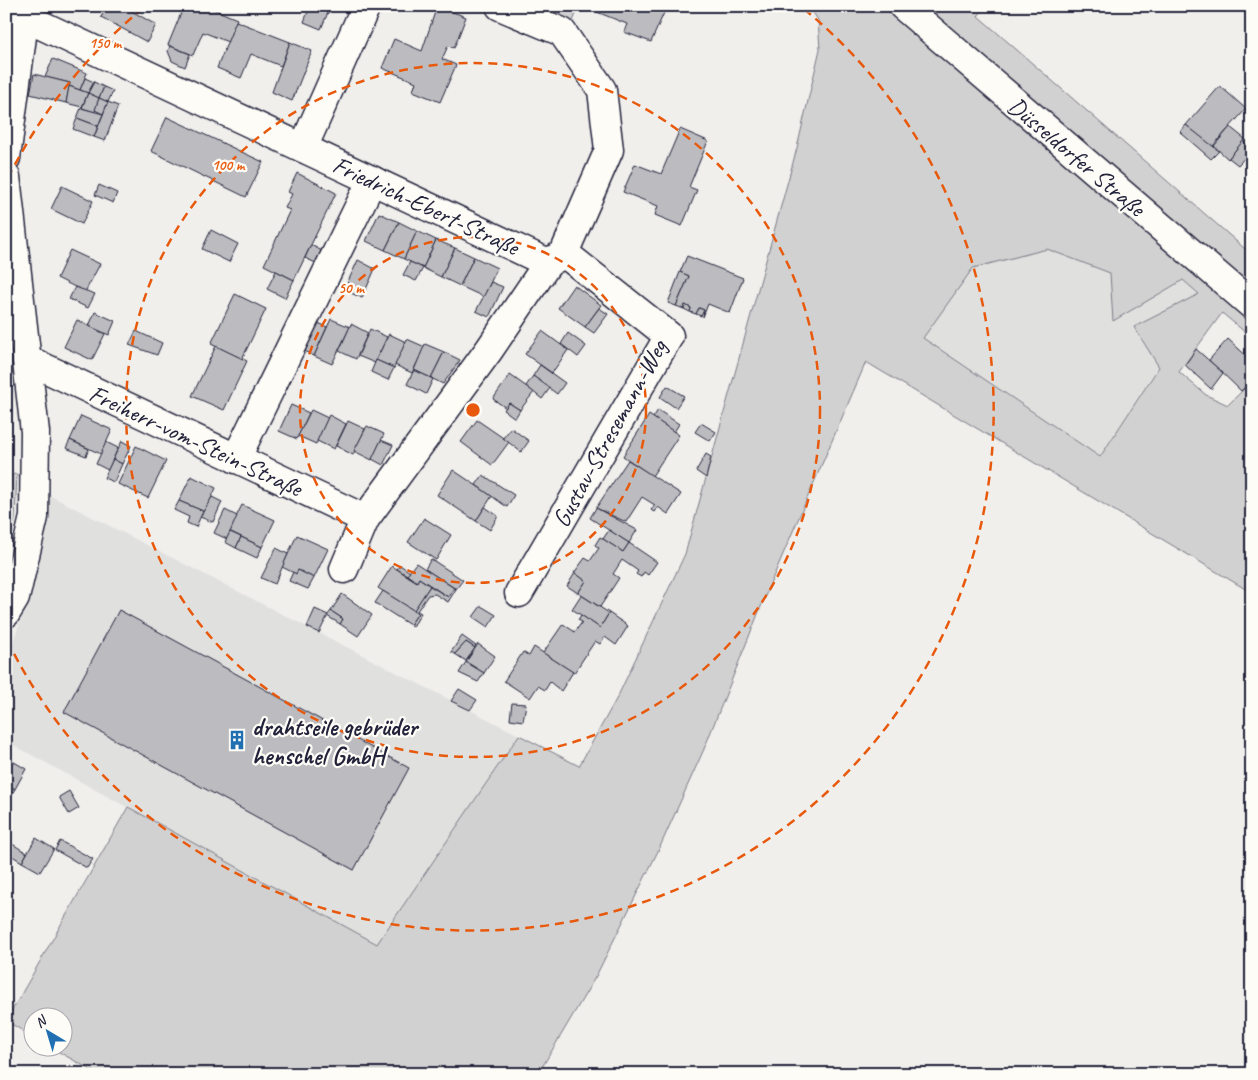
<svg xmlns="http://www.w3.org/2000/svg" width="1258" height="1080" font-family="Caveat,sans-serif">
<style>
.built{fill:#e0e0df}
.green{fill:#d2d1d1;stroke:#7a7a86;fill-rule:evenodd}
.building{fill:#bcbcc0;stroke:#22223b}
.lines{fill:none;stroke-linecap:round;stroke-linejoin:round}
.minor-casing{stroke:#22223b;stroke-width:31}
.secondary-casing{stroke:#22223b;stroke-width:31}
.minor{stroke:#fdfcf7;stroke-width:28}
.secondary{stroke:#fdfcf7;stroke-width:28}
.ring{fill:none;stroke:#e8590c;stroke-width:2.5;stroke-dasharray:9 6}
.labels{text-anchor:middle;stroke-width:4.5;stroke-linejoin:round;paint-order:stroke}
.street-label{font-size:25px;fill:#22223b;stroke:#fdfcf7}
.poi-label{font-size:25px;font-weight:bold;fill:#22223b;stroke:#fdfcf7;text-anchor:start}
.centre{fill:#e8590c;stroke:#fdfcf7;stroke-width:2.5}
.ring-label{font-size:15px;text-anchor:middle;font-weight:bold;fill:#e8590c;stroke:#fdfcf7;stroke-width:4.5;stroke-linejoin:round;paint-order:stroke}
</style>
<rect width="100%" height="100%" fill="#f0efec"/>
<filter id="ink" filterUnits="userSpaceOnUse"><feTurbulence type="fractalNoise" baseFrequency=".02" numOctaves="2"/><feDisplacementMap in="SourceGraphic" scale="10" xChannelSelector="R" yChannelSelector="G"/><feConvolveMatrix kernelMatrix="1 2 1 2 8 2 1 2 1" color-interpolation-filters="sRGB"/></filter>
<g filter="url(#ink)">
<g class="built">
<path d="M1048 249 1110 273 1113 321 1183 280 1199 294 1159 366 1100 457 923 338 973 267Z"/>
<path d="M47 494 519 735 377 944 6 741V659L29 599 41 544Z"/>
</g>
<g class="green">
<path d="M525 6H579L570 29Z"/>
<path d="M809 6H883L1252 319V338L1222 313 1179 372 1206 395 1228 405 1252 381V593L866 362 768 589 704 749 659 849 596 976 538 1074H98L52 1048H62V1018H32V1036L6 1021 128 807 377 944 519 735 579 766 618 696 685 554 797 148 820 49 818 20ZM1047 249 1110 273 1113 321 1183 280 1199 294 1134 327 1159 367 1100 457 923 338 973 268Z"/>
<path d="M920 6H986L978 16 1252 255V287Z"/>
<path d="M14 474H17L15 519 6 561V483Z"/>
</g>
<g class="building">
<path d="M107 6H123L156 25 147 42 101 17Z"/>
<path d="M184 6H206L237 19 228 42 203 32 193 55 168 45Z"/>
<path d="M310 6H319L329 10 321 29 304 22Z"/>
<path d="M437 6 466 17 454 48 448 46 442 59 456 65 440 102 413 91 416 82 382 68 394 39 422 51Z"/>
<path d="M593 6H667L651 42 624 32 627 24 592 10Z"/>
<path d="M236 21 290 42 281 66 251 54 241 78 217 68Z"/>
<path d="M290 42 312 51 292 101 272 92Z"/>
<path d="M170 46 190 54 185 67 172 61 168 51Z"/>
<path d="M53 59 87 73 80 90 69 86 70 83 45 77Z"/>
<path d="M34 74 70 83 66 103 30 94Z"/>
<path d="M85 78 94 82 88 93 80 90Z"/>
<path d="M94 82 104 87 99 98 88 93Z"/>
<path d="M69 86 88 93 82 107 66 103Z"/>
<path d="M1220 86 1246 109 1212 147 1186 125Z"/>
<path d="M104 87 113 91 108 102 99 98Z"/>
<path d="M88 93 99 98 95 112 82 108Z"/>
<path d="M99 98 108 102 103 114 95 110Z"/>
<path d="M108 102 118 106 105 141 94 137Z"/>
<path d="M81 108 103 114 98 126 77 118Z"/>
<path d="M167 117 263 162 246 197 151 151Z"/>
<path d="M77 118 98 126 94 137 73 129Z"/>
<path d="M1186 125 1219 151 1211 159 1180 132Z"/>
<path d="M1230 127 1245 139 1228 159 1214 146Z"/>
<path d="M680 129 708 141 689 187 697 190 682 226 655 215 658 206 623 192 635 164 661 174Z"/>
<path d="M1243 141 1252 150 1238 165 1229 158Z"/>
<path d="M297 173 336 193 294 280 264 265 290 210 285 208 292 194 288 192Z"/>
<path d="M99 185 117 193 113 203 95 195Z"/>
<path d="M62 186 93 201 82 224 51 209Z"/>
<path d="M379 213 399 222 385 250 366 241Z"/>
<path d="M399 222 417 231 404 259 385 250Z"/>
<path d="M211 230 238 244 229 262 202 249Z"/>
<path d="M417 231 436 240 423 268 404 259Z"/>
<path d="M436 240 455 248 441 277 423 268Z"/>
<path d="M311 245 324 252 318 264 305 258Z"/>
<path d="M455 248 474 257 460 286 441 277Z"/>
<path d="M70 250 100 264 85 292 57 278Z"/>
<path d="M687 256 743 278 730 313 708 304 703 317 704 310 699 308 696 314 690 312 691 308 685 305 684 309 676 306 689 276 680 272Z"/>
<path d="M474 257 497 268 484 297 460 286Z"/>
<path d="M358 260 375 269 362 298 344 290Z"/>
<path d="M410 262 423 268 416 281 403 275Z"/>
<path d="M276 271 294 280 285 298 267 289Z"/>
<path d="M680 272 689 276 676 306 668 303Z"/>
<path d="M491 282 503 287 489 317 476 311Z"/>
<path d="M574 285 601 305 585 327 558 308Z"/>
<path d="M75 287 95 294 88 308 69 299Z"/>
<path d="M235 294 266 309 242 359 211 344Z"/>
<path d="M685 305 691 308 690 312 684 309Z"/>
<path d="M599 308 608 314 594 333 585 327Z"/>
<path d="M699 308 704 310 701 316 696 314Z"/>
<path d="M95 312 115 321 109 335 89 326Z"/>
<path d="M331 319 350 327 332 364 314 356Z"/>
<path d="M77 320 105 334 92 360 64 347Z"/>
<path d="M316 322 327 327 314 356 303 350Z"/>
<path d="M351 324 368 333 356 359 339 351Z"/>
<path d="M370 329 387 337 375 363 358 356Z"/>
<path d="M136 331 162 343 157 355 129 345Z"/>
<path d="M542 331 568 350 552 373 525 354Z"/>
<path d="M568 333 586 346 578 357 561 344Z"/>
<path d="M389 334 406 342 394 368 376 360Z"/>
<path d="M407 339 425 347 412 373 395 365Z"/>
<path d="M1228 339 1252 361V380L1241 391 1209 360Z"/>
<path d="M425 344 444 352 431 378 414 370Z"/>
<path d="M216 346 247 361 224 410 192 396Z"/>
<path d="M1196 349 1223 373 1211 389 1185 365Z"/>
<path d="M444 352 460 360 443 384 431 378Z"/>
<path d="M376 360 394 368 388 380 371 372Z"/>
<path d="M540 365 565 383 557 394 533 376Z"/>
<path d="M414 370 433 379 426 394 407 384Z"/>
<path d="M510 375 534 392 520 410 509 403 506 408 493 399Z"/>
<path d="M533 376 550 388 542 399 526 386Z"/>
<path d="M667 386 684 396 676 408 660 397Z"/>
<path d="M509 403 520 410 515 418 504 410Z"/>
<path d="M291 405 309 413 297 439 279 431Z"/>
<path d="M311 410 328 418 316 444 298 436Z"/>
<path d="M658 410 679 424 674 432 653 418Z"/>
<path d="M329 415 346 424 334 449 317 441Z"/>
<path d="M649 415 679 435 652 476 623 456Z"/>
<path d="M81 416 112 430 101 454 70 440Z"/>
<path d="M477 420 509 442 492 465 461 442Z"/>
<path d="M348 421 365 429 353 455 336 446Z"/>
<path d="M701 423 716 432 710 441 695 432Z"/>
<path d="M367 426 384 434 372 460 354 451Z"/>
<path d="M511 428 529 441 521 452 503 438Z"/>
<path d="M70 440 89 449 86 456 66 448Z"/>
<path d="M381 440 393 445 383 465 372 459Z"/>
<path d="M122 441 131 446 122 464 113 459Z"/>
<path d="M106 442 118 448 108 470 96 464Z"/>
<path d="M136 446 166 461 148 498 118 484Z"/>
<path d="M706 454 711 457 706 478 696 471Z"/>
<path d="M113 459 122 464 114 482 104 478Z"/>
<path d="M628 460 681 494 668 514 658 507 654 512 651 510 655 505 642 497 626 522 596 508Z"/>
<path d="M453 470 492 496 476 521 437 495Z"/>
<path d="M483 475 514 495 507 507 476 485Z"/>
<path d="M191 476 216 488 205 512 179 501Z"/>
<path d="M212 497 222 502 213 522 200 517Z"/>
<path d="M179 501 203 511 196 527 187 523 189 517 174 510Z"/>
<path d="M242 505 275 520 262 547 229 531Z"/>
<path d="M485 507 498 516 490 530 476 521Z"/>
<path d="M596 508 637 530 629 543 590 518Z"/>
<path d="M225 510 237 516 227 539 214 533Z"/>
<path d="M424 518 451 535 436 560 408 542Z"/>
<path d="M609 530 629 543 623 552 603 539Z"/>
<path d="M230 532 241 537 236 548 225 542Z"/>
<path d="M297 535 328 549 314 578 298 570 296 574 282 567Z"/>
<path d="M241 537 262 547 257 558 236 548Z"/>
<path d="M600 537 623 552 629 543 657 562 648 575 644 572 641 577 636 574 638 571 622 560 613 574 619 578 600 607 578 593 586 581 574 573 585 558 590 561 599 548 595 545Z"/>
<path d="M276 548 288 554 275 584 261 578Z"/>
<path d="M431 559 463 580 456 589 425 569Z"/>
<path d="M416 563 454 588 448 597 419 578 417 582 407 575Z"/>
<path d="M400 565 410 572 407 575 397 569Z"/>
<path d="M392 566 417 582 419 578 430 586 414 611 378 588Z"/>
<path d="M298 570 314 578 308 589 289 581 293 572 296 574Z"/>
<path d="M575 573 586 581 578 593 567 586Z"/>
<path d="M430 586 448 597 454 588 456 589 448 602 435 594 428 595 417 611 421 613 413 627 410 625 418 613 414 610Z"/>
<path d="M383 591 418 613 410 625 375 603Z"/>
<path d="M342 594 372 615 358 636 340 624 343 619 331 611Z"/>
<path d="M581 595 609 613 600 628 572 609Z"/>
<path d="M481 606 496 615 488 627 473 617Z"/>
<path d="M315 609 328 615 319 633 307 627Z"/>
<path d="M119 610 409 768 354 870 64 712Z"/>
<path d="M331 611 343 619 340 624 327 616Z"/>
<path d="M609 613 628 626 616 645 605 637 600 644 595 641 574 673 543 653 563 624 575 632 582 622 578 620 581 615 600 628Z"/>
<path d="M462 636 476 646 475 648 466 642 455 654 451 652Z"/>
<path d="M466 642 475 648 466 661 455 654Z"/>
<path d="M478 644 495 656 484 673 466 662Z"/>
<path d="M534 647 573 672 561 691 550 682 545 690 538 686 530 698 504 681 523 652 529 656Z"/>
<path d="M466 662 484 673 478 682 459 673Z"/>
<path d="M459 689 477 700 470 710 451 701Z"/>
<path d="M512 703 526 704 523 721 510 719Z"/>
<path d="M6 757 26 769 15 789 6 784Z"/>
<path d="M6 784 15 789 6 803Z"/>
<path d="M69 791 79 808 69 814 59 797Z"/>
<path d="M36 838 54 849 40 872 22 862Z"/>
<path d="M60 841 93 859 87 868 55 850Z"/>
<path d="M9 842 27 853 22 862 6 852Z"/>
</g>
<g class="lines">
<defs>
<g id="minor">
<path d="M500 6 562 32 602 90 609 150 564 253"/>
<path d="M24 17 548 263"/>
<path d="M303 148 366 6"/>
<path d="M6 158 26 6"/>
<path d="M6 177 35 432 34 517 15 598 6 613"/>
<path d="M28 360 365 519"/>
<path d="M236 459 372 180"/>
<path d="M344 569 365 519 489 350 548 263 563 254"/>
<path d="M519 593 669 336 564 253"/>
</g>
<path id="secondary" d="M903 6 1252 305"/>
</defs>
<use href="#minor" class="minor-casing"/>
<use href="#secondary" class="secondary-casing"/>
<use href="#minor" class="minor"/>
<use href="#secondary" class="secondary"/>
</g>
</g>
<g class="ring">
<circle cx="473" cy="410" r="173"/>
<circle cx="473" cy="410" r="347"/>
<path d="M8 178A520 520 0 0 1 142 9M804 9A520 520 0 1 1 8 642"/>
</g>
<defs>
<symbol id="building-bare" viewBox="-9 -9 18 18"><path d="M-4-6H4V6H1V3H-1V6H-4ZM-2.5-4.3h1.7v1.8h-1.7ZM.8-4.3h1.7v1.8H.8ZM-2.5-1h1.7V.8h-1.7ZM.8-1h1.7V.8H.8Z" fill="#1f6fb2" stroke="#fdfcf7" stroke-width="2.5" paint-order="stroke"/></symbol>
</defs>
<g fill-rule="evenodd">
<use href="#building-bare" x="223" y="726" width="28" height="28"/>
</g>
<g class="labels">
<g class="street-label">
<text transform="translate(1077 156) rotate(40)" y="9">Düsseldorfer Straße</text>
<text transform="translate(426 205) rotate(25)" y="9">Friedrich-Ebert-Straße</text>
<text transform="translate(609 433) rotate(-61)" y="9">Gustav-Stresemann-Weg</text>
<text transform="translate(196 440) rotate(25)" y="9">Freiherr-vom-Stein-Straße</text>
</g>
<g class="poi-label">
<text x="252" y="735">drahtseile gebrüder<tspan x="252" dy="29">henschel GmbH</tspan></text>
</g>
</g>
<circle cx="473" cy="410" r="8" class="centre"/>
<g class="ring-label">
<text x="105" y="48">150 m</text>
<text x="228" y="170">100 m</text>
<text x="351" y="293">50 m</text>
</g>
<rect width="1258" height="1080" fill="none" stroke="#fdfcf7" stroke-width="25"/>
<rect x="12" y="12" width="1233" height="1055" fill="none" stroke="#22223b" stroke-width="2" filter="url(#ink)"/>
<g transform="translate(48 1032) rotate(322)"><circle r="24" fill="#fdfcf7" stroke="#a5a5ac"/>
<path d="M0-4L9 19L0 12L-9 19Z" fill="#1f6fb2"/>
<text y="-8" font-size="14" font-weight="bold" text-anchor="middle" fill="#22223b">N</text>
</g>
</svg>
